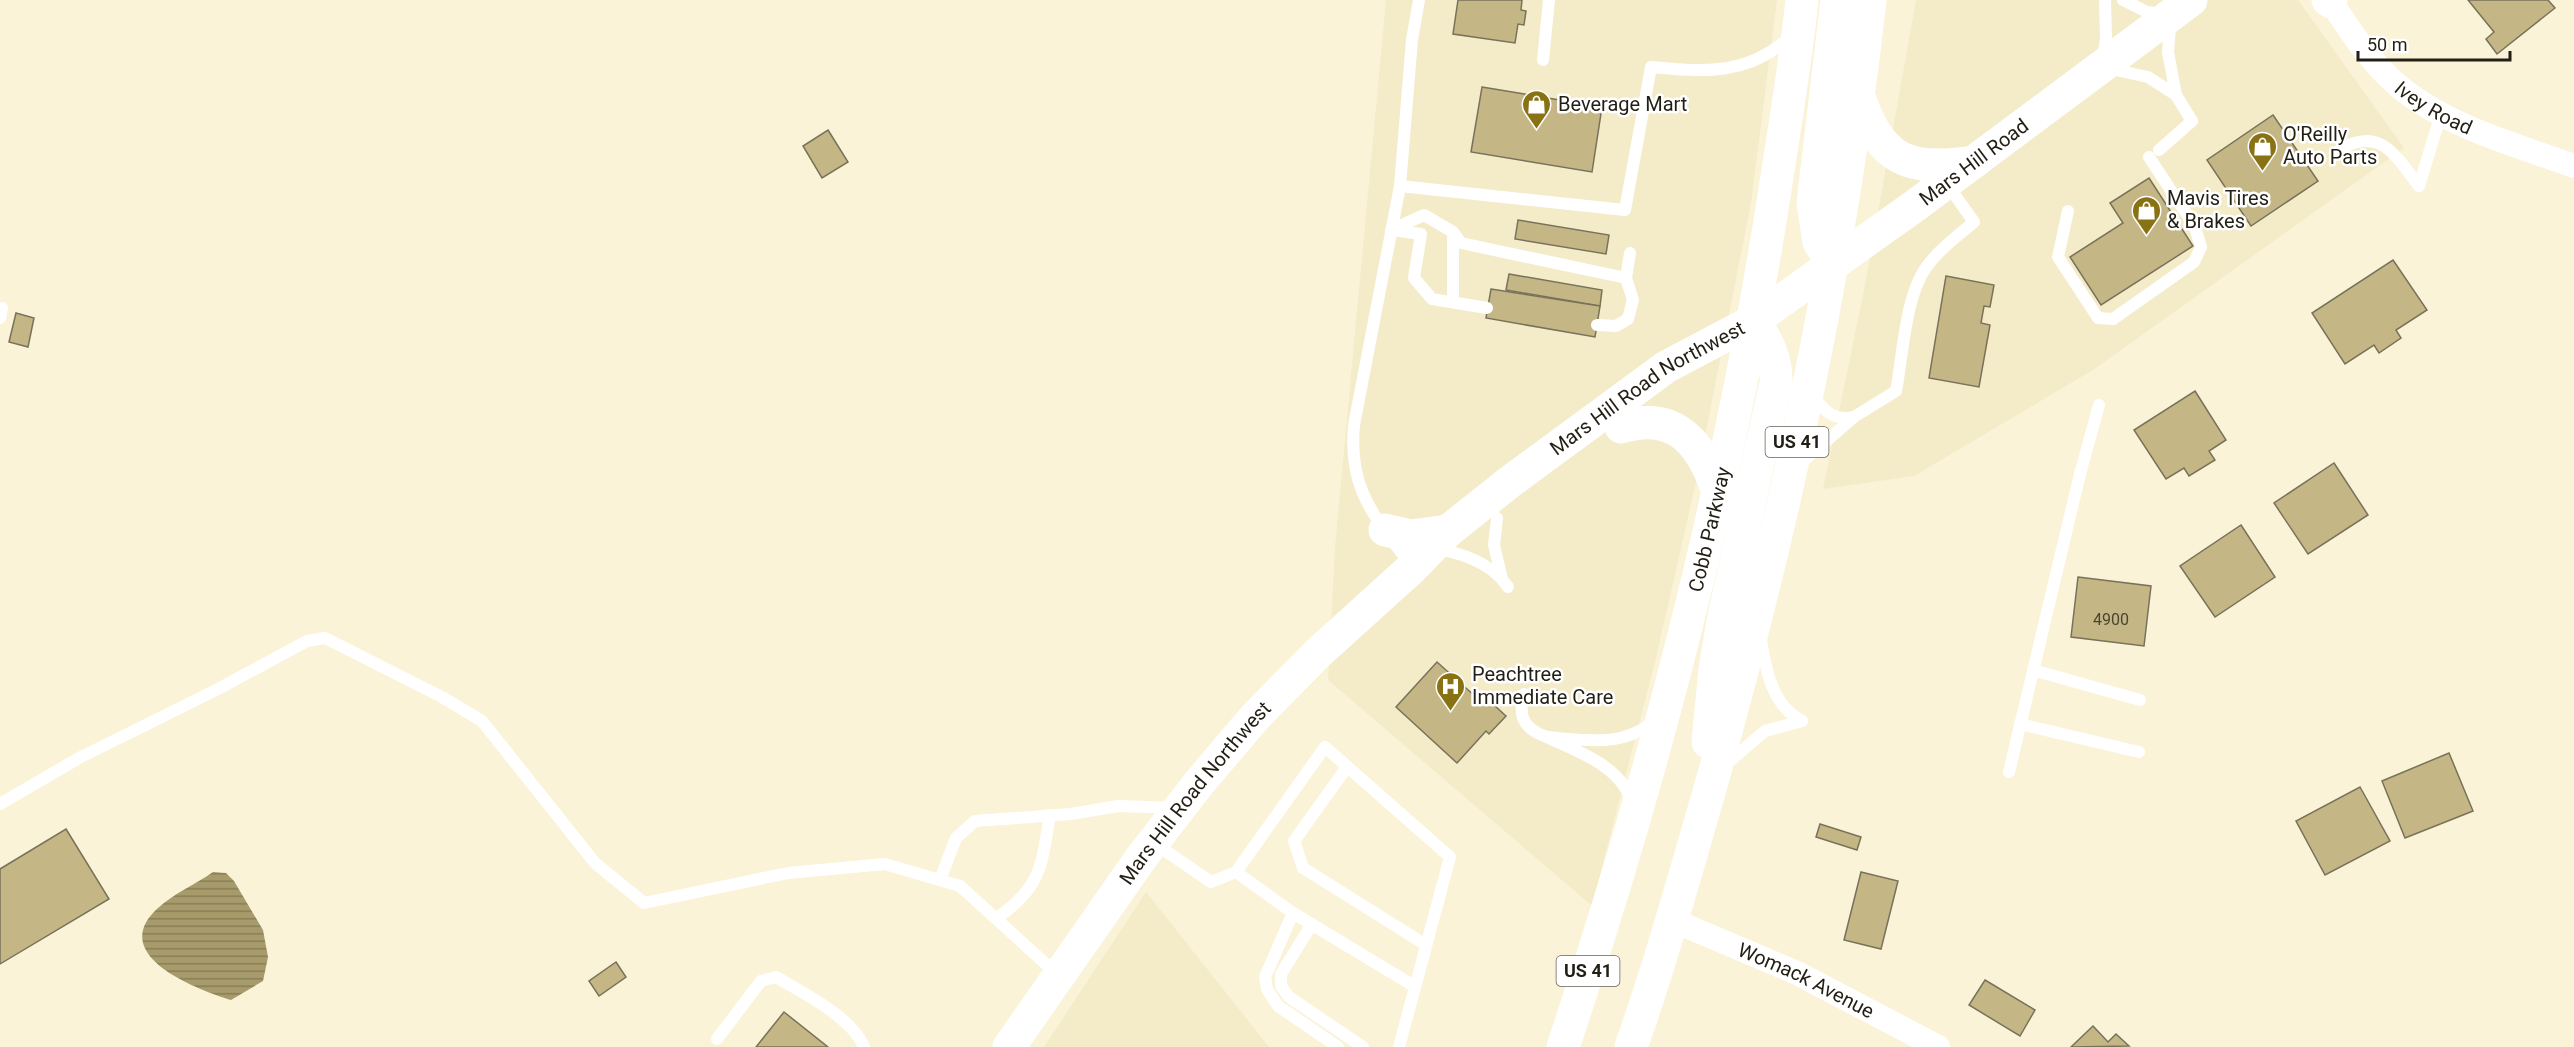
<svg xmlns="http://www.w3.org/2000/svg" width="2574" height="1047" font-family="Roboto,sans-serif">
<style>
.built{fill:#f4ebc8}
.water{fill:url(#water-rules)}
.building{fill:#c4b785;stroke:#78725a;stroke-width:1.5}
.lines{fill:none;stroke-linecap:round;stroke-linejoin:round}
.lane{stroke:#fff;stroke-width:12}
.street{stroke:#fff;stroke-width:24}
.secondary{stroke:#fff;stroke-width:33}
.primary{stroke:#fff;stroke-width:33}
.labels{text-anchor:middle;stroke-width:5;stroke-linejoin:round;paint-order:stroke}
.number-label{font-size:16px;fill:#4a4531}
.shield{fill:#fff;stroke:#64625b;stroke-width:1.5}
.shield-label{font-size:18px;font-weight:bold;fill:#221f15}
.poi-label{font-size:20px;fill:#221f15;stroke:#fff;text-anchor:start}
.street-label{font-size:20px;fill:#221f15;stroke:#fff}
</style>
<defs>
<pattern id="water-rules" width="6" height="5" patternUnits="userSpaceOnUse" patternTransform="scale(1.5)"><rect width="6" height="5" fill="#a89b6b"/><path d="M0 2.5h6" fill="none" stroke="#887e57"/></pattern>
</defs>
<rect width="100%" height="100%" fill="#faf3d8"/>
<g class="built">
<path d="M1386 0H1777L1751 203 1696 482 1655 662 1592 906 1328 680 1335 547Z"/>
<path d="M1916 0H2298L2404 148 2093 370 1914 476 1823 489 1865 285Z"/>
<path d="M1146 892 1269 1047H1044Z"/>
</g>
<path class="water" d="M213 872 226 873 234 881 263 930 268 957 263 981 231 1000C196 989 106 955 158 908 173 894 196 884 213 872Z"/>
<g class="building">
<path d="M1458 0H1522L1521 10 1526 11 1524 25 1518 24 1515 43 1453 34Z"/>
<path d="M2468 0H2548L2555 8 2497 54 2486 39 2494 32Z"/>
<path d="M1482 87 1602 107 1592 172 1471 152Z"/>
<path d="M2273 115 2318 181 2251 226 2207 160Z"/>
<path d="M828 130 848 162 822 178 803 146Z"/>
<path d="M2149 178 2193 246 2101 305 2070 257 2123 223 2110 203Z"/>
<path d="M1518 220 1609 235 1606 254 1515 239Z"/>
<path d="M2393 260 2427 310 2396 330 2401 338 2379 353 2374 345 2345 364 2312 313Z"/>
<path d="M1509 274 1602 290 1600 306 1506 290Z"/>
<path d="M1946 276 1994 285 1990 307 1984 306 1981 323 1990 325 1979 387 1929 378Z"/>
<path d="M1491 289 1600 306 1595 337 1486 318Z"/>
<path d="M16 313 34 318 28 347 9 342Z"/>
<path d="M2195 391 2226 440 2209 451 2215 460 2189 476 2184 468 2166 479 2134 430Z"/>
<path d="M2334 463 2368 515 2308 554 2274 503Z"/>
<path d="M2241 525 2275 577 2215 617 2180 566Z"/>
<path d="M2078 577 2151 586 2144 646 2071 637Z"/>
<path d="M1437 662 1477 698 1481 693 1506 716 1489 734 1486 731 1457 763 1396 707Z"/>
<path d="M2449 753 2473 811 2405 838 2382 781Z"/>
<path d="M2360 787 2390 841 2325 875 2296 821Z"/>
<path d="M1820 824 1861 837 1857 850 1816 837Z"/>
<path d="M66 829 109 899 0 964V869Z"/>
<path d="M1861 872 1898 881 1881 949 1844 940Z"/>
<path d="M616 962 626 977 599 996 589 981Z"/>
<path d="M1985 980 2035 1010 2020 1036 1969 1005Z"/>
<path d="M784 1012 828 1047H756Z"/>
<path d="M2093 1026 2108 1042 2116 1034 2129 1046 2071 1047Z"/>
</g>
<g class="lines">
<g class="lane">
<path d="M2105 0 2106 38 2102 67 2148 77 2176 95 2168 52 2171 15 2147 12 2123 0"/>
<path d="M1543 60 1549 0"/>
<path d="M2159 150 2192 121 2176 95"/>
<path d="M2338 151C2379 124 2396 156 2419 186L2441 114"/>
<path d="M1400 186 1625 210 1651 67C1705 72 1749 76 1792 35"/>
<path d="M2068 211 2058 257 2098 318 2113 319 2194 262 2201 247 2195 227 2149 157"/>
<path d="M1391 230 1424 215 1453 232 1461 243 1626 278 1630 253"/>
<path d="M1392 230 1421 234 1414 278 1432 299 1487 308"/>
<path d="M1453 233V302"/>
<path d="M0 318 2 308"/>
<path d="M1597 325 1616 326 1628 319 1633 300 1626 278"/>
<path d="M1814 395C1823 412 1835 421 1854 417"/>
<path d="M1801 463 1854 417 1896 391C1903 355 1905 296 1927 266 1940 249 1957 236 1974 222L1947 184"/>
<path d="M1497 518 1494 545 1502 579"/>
<path d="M1443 550C1467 555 1493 565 1508 587"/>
<path d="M1412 567C1375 516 1348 491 1354 425L1400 186 1412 40 1419 0"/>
<path d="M1761 640C1766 671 1772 705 1802 721"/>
<path d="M2033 670 2140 700"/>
<path d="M1524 694C1517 717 1525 730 1547 737"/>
<path d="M2020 724 2139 752"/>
<path d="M1725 765 1765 731 1802 721"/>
<path d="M1347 767 1294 841 1303 868 1426 945"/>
<path d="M2009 772 2080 474 2099 405"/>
<path d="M1632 803C1622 766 1578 752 1547 737 1586 740 1622 748 1654 721"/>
<path d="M0 804 79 758 218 689 307 641 325 638 442 697 482 721 595 863 644 903 788 873 885 864 960 886 1058 975"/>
<path d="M1154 843 1211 882 1236 872 1293 913 1414 986"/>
<path d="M1236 872 1325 747 1450 857 1399 1047"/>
<path d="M940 880 956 838 975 821 1071 814 1118 806 1175 808"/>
<path d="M1293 913 1265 977 1267 989 1278 1006 1338 1047"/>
<path d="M997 918C1042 886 1041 867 1050 815"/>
<path d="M1312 924 1281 974V986L1289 997 1363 1047"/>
<path d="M717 1039 761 981 776 977C803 993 852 1017 864 1047"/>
</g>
<g class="street">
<path id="s1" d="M2330 0C2350 31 2373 66 2402 89 2451 128 2516 145 2574 166"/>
<path id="s2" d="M1672 920 1797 973 1938 1047"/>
</g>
<g class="secondary">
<path d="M1385 530 1411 536 1448 531"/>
<path id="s3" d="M1009 1047 1141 858 1199 783 1255 717 1317 654 1412 568 1448 531 1511 481 1666 367 1753 321"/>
</g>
<g class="primary">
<path d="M2328 0 2331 2"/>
<path d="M1859 97C1880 161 1909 172 1974 162"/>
<path d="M1833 265 1819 242 1813 203 1837 0"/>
<path id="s4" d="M1753 321 1916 205 2191 0"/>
<path d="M1621 427C1676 410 1702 444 1718 492"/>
<path d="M1708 742 1715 669 1724 616 1776 383C1777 360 1768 340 1753 321"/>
<path id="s5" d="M1563 1047C1658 763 1732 473 1777 177 1786 118 1796 59 1802 0"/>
<path d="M1631 1047C1660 965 1683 882 1707 799 1782 537 1840 271 1870 0"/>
</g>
</g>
<defs>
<symbol id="shop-pin" viewBox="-11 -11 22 30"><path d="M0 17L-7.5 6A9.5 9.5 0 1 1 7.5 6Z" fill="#887214" stroke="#fff"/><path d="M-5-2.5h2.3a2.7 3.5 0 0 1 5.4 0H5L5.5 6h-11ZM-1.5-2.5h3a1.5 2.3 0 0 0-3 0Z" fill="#fff"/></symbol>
<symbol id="hospital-pin" viewBox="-11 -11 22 30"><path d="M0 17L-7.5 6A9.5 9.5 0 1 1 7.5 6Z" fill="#887214" stroke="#fff"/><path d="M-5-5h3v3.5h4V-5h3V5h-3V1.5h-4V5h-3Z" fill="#fff"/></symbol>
</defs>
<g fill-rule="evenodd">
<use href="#shop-pin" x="1520" y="88" width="33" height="45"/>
<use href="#shop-pin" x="2246" y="130" width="33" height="45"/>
<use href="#shop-pin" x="2130" y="194" width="33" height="45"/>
<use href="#hospital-pin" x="1434" y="670" width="33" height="45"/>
</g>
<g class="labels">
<g class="number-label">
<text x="2111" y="625">4900</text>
</g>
<g class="shield">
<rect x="1765.5" y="427" width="63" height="30" rx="4.5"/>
<rect x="1556.5" y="956" width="63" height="30" rx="4.5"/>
</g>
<g class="shield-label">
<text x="1797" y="448">US 41</text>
<text x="1588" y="977">US 41</text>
</g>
<g class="poi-label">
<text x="1558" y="111">Beverage Mart</text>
<text x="2283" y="141">O'Reilly<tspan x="2283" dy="23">Auto Parts</tspan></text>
<text x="2167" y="205">Mavis Tires<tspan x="2167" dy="23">&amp; Brakes</tspan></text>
<text x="1472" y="681">Peachtree<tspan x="1472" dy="23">Immediate Care</tspan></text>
</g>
<g class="street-label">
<text dy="7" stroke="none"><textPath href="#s1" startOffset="152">Ivey Road</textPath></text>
<text dy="7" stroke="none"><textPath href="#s4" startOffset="272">Mars Hill Road</textPath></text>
<text dy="7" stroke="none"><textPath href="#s3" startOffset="926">Mars Hill Road Northwest</textPath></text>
<text dy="7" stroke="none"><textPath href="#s5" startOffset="538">Cobb Parkway</textPath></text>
<text dy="7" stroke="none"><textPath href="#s3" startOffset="315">Mars Hill Road Northwest</textPath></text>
<text dy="7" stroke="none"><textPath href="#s2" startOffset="147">Womack Avenue</textPath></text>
</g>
</g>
<path d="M2358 51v9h152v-9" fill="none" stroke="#221f15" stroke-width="3"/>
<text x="2367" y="51" font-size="18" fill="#221f15" stroke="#ffffff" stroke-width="4.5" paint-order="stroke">50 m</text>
</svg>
